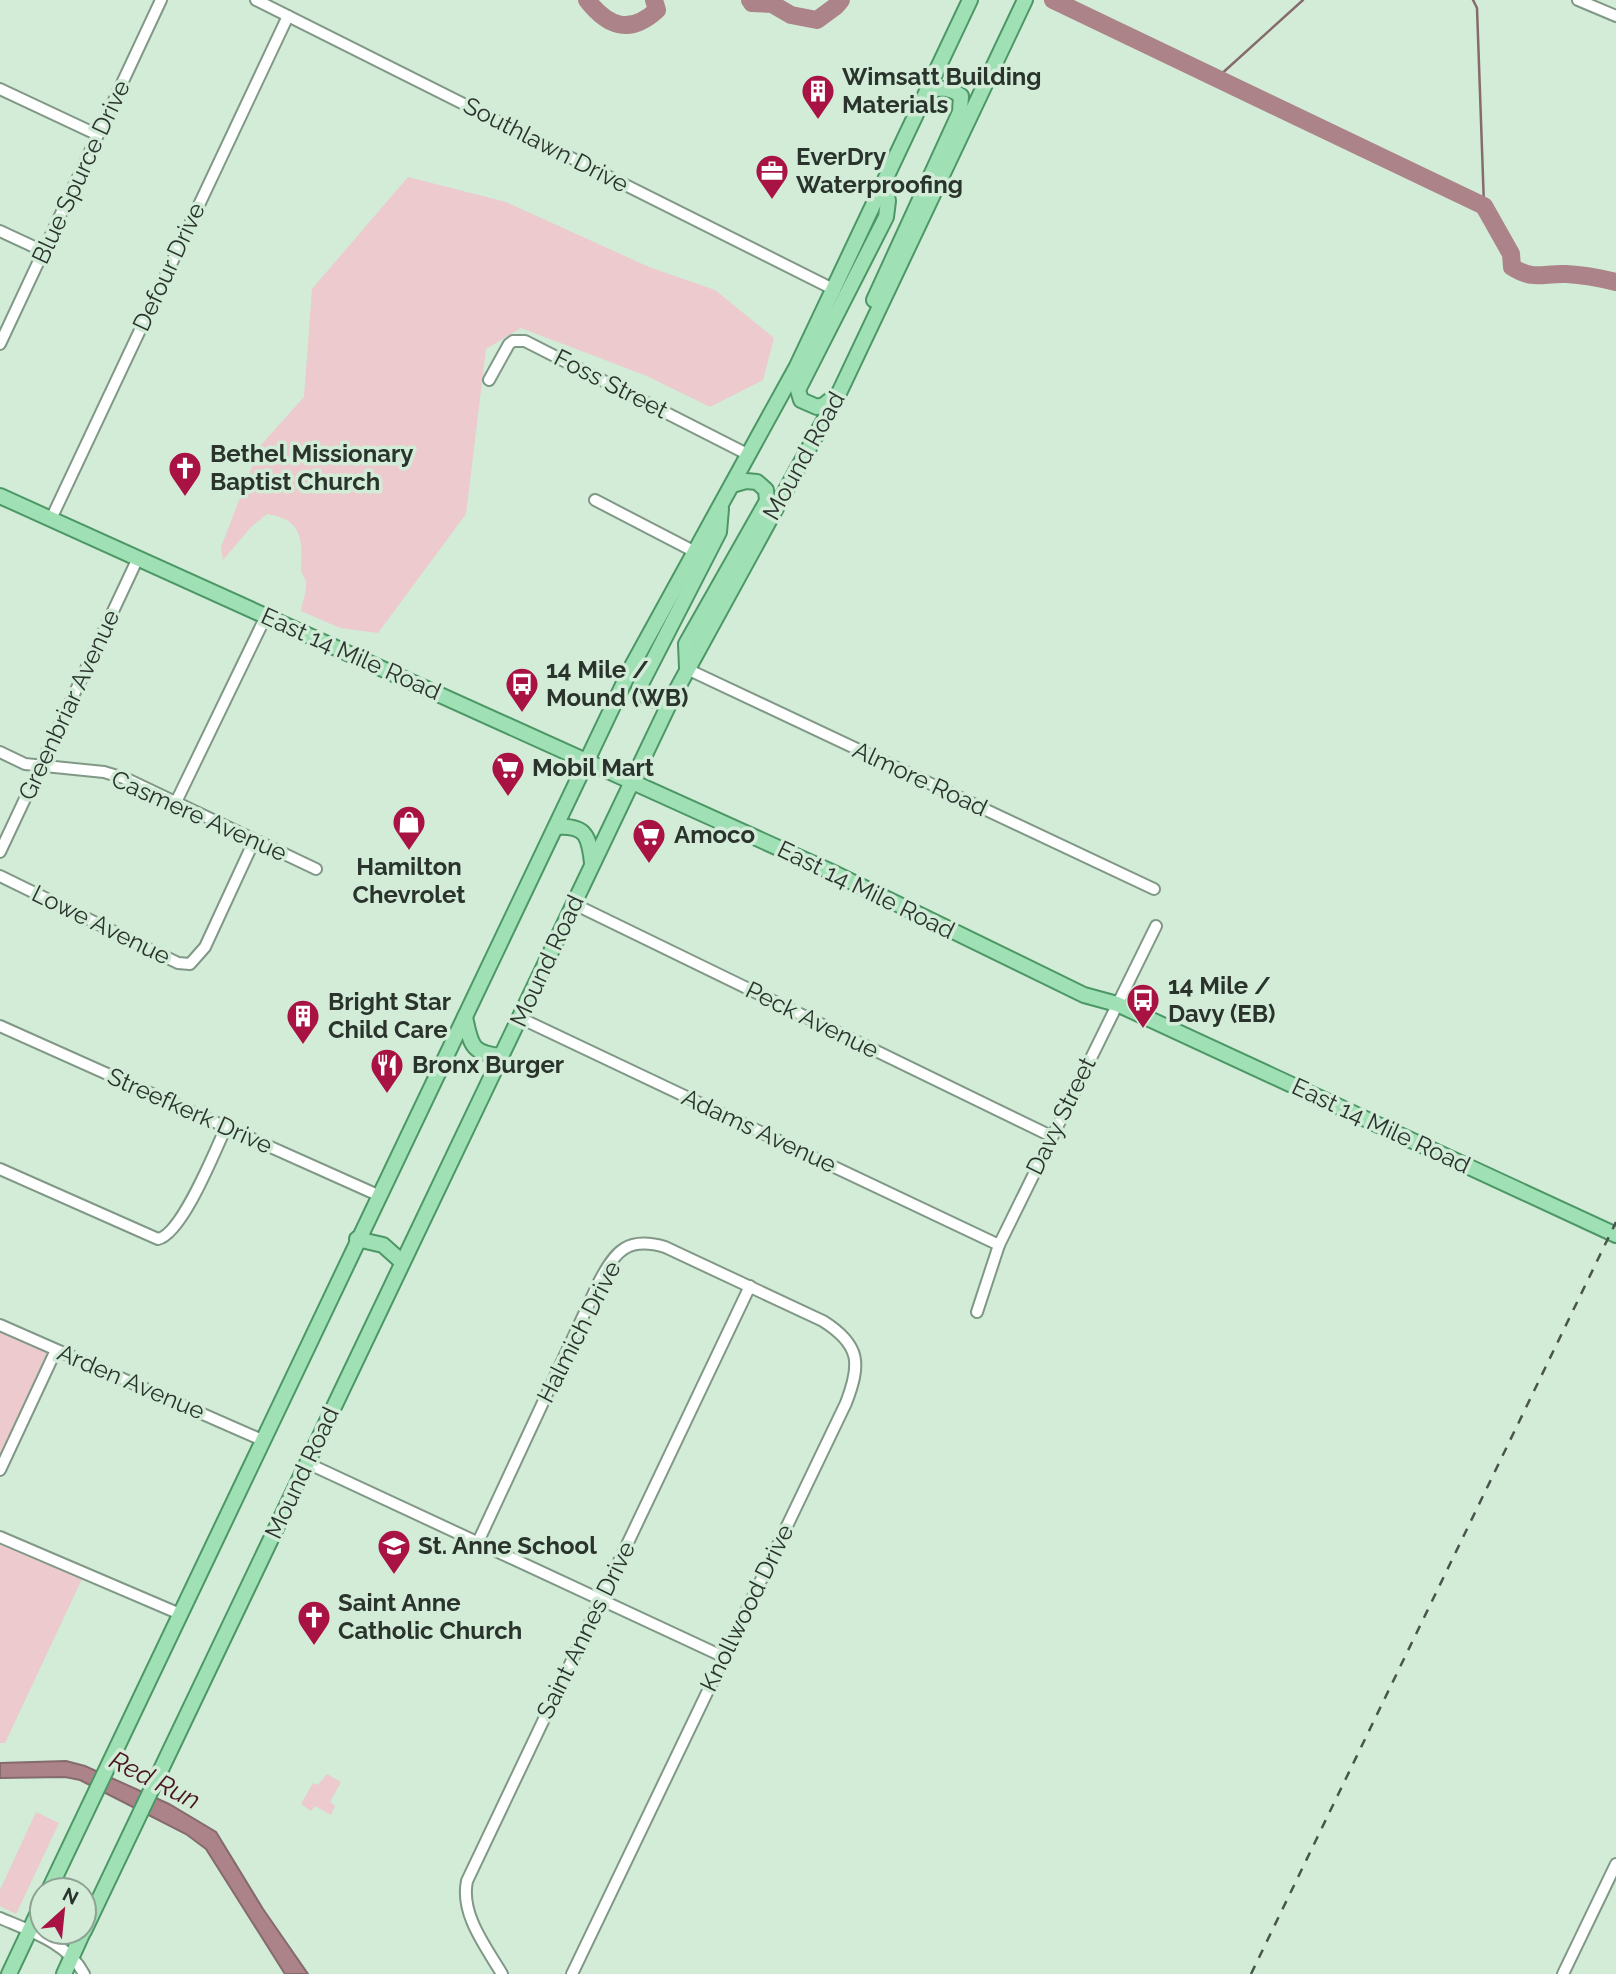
<svg xmlns="http://www.w3.org/2000/svg" width="1616" height="1974" font-family="Raleway,sans-serif">
<style>
.green{fill:#eccace}
.water{fill:#ac8388;stroke:#856b6d;stroke-width:2}
.lines{fill:none;stroke-linecap:round;stroke-linejoin:round}
.stream{stroke:#856b6d;stroke-width:2.5}
.river{stroke:#ac8388;stroke-width:18}
.minor-casing{stroke:#809886;stroke-width:14}
.major-casing{stroke:#4c9765;stroke-width:18}
.minor{stroke:#fff;stroke-width:10}
.major{stroke:#9fe1b5;stroke-width:14}
.rail{stroke:#48554b;stroke-width:2.5;stroke-dasharray:9 9;stroke-linecap:butt}
.labels{text-anchor:middle;stroke-width:7;stroke-linejoin:round;paint-order:stroke}
.poi-label{font-size:24px;font-weight:bold;fill:#2a342d;stroke:#d2ecd8;text-anchor:start}
.street-label{font-size:24px;fill:#2a342d;stroke:#d2ecd8}
.water-label{font-size:26px;font-style:italic;fill:#491420;stroke:#d2ecd8}
</style>
<rect width="100%" height="100%" fill="#d2ecd8"/>
<g class="green">
<path d="M408 177 506 202 649 267 715 290 774 338 763 380 710 407 647 376 521 328 486 349 466 514 378 633 340 628 301 611C302 603 307 591 306 583 306 577 300 574 301 568 303 538 301 519 267 514L251 527 223 560 221 547 260 446 304 397 312 289Z"/>
<path d="M0 1330 45 1351 48 1356 0 1466Z"/>
<path d="M0 1542 82 1579 5 1743H0Z"/>
<path d="M327 1774 341 1782 330 1802 335 1806 331 1815 315 1806 311 1811 301 1804 313 1783 318 1785Z"/>
<path d="M36 1812 59 1823 16 1914 0 1906V1890Z"/>
</g>
<path class="water" d="M66 1761 85 1766 169 1804 216 1832 263 1909 308 1974H285L206 1849 186 1834 80 1780 65 1777 0 1778V1763Z"/>
<g class="lines">
<g class="stream">
<path d="M1473 0 1477 8 1484 206"/>
<path d="M1218 77 1303 0"/>
</g>
<g class="river">
<path d="M587 0C608 27 630 35 657 10L654 0"/>
<path d="M750 0 752 3 772 4 791 15 817 20 836 6 841 0"/>
<path d="M1053 0 1484 206 1511 254 1512 267C1534 281 1543 273 1566 274 1583 275 1600 278 1616 282"/>
</g>
<defs>
<g id="minor">
<path d="M256 0 835 290"/>
<path d="M1578 0 1616 16"/>
<path d="M0 89 98 135"/>
<path d="M0 231 43 251"/>
<path d="M0 344 161 0"/>
<path d="M489 380 509 344 513 341H525L749 455"/>
<path d="M595 500 701 555"/>
<path d="M51 519 288 16"/>
<path d="M687 669 1154 889"/>
<path d="M0 752 25 764 104 772 127 779 316 869"/>
<path d="M176 802 266 616"/>
<path d="M0 852 138 558"/>
<path d="M0 876 178 963 190 964 205 947 254 841"/>
<path d="M574 904 1051 1136"/>
<path d="M520 1018 999 1245"/>
<path d="M0 1026 380 1196"/>
<path d="M0 1169 158 1239C182 1234 215 1151 226 1127"/>
<path d="M977 1312 999 1245 1156 926"/>
<path d="M0 1325 262 1440"/>
<path d="M307 1463 724 1657"/>
<path d="M0 1470 56 1350"/>
<path d="M0 1537 180 1614"/>
<path d="M478 1542 599 1282C615 1251 628 1236 665 1247L823 1321C861 1345 861 1364 846 1403L572 1974"/>
<path d="M0 1918C30 1931 68 1943 84 1974"/>
<path d="M502 1974C486 1947 460 1914 467 1881L750 1286"/>
<path d="M1563 1974 1616 1864"/>
</g>
<g id="major">
<path d="M874 300 960 112 961 96C950 87 941 88 928 90"/>
<path d="M835 396 824 405 817 407 801 400 798 390 886 217 888 201 885 184"/>
<path d="M0 496 836 874 1084 995 1117 1004 1616 1235"/>
<path d="M687 668 686 644 767 501 766 490 757 482 746 481 732 485"/>
<path d="M671 700C658 702 646 701 639 688L719 532 721 509"/>
<path d="M556 827C586 825 589 836 592 863"/>
<path d="M465 1017C471 1045 471 1053 501 1056"/>
<path d="M357 1239 383 1245 402 1262"/>
<path d="M49 1890 632 666 797 366 970 0"/>
<path d="M84 1931 671 700 839 393 1025 0"/>
<path d="M9 1974 42 1904"/>
<path d="M64 1974 83 1932"/>
</g>
</defs>
<use href="#minor" class="minor-casing"/>
<use href="#major" class="major-casing"/>
<use href="#minor" class="minor"/>
<use href="#major" class="major"/>
<path class="rail" d="M1251 1974 1616 1222"/>
</g>
<defs>
<symbol id="building-pin" viewBox="-11 -11 22 30"><path d="M0 17L-7.5 6A9.5 9.5 0 1 1 7.5 6Z" fill="#a91344" stroke="#d2ecd8"/><path d="M-4-6H4V6H1V3H-1V6H-4ZM-2.5-4.3h1.7v1.8h-1.7ZM.8-4.3h1.7v1.8H.8ZM-2.5-1h1.7V.8h-1.7ZM.8-1h1.7V.8H.8Z" fill="#fff"/></symbol>
<symbol id="office-pin" viewBox="-11 -11 22 30"><path d="M0 17L-7.5 6A9.5 9.5 0 1 1 7.5 6Z" fill="#a91344" stroke="#d2ecd8"/><path d="M-6-3h4V-5.5h4V-3h4V5H-6ZM-1-4.5V-3h2v-1.5ZM-6 0V1H6V0Z" fill="#fff"/></symbol>
<symbol id="church-pin" viewBox="-11 -11 22 30"><path d="M0 17L-7.5 6A9.5 9.5 0 1 1 7.5 6Z" fill="#a91344" stroke="#d2ecd8"/><path d="M-1.2-6h2.4v3.5h3.3v2.4h-3.3V6h-2.4V-.1h-3.3v-2.4h3.3Z" fill="#fff"/></symbol>
<symbol id="bus-pin" viewBox="-11 -11 22 30"><path d="M0 17L-7.5 6A9.5 9.5 0 1 1 7.5 6Z" fill="#a91344" stroke="#d2ecd8"/><path d="M-5-6H5V4H4V6H2V4H-2V6H-4V4H-5ZM-3.5-4V0h7V-4ZM-3.5 1.2v1.5H-2V1.2ZM2 1.2v1.5H3.5V1.2Z" fill="#fff"/></symbol>
<symbol id="supermarket-pin" viewBox="-11 -11 22 30"><path d="M0 17L-7.5 6A9.5 9.5 0 1 1 7.5 6Z" fill="#a91344" stroke="#d2ecd8"/><path d="M-6-5.5h2.5l.6 2H6L4.5 2H-2.5L-4.4-4H-6ZM-1.5 3.2a1.3 1.3 0 1 0 .1 0ZM3 3.2a1.3 1.3 0 1 0 .1 0Z" fill="#fff"/></symbol>
<symbol id="shop-pin" viewBox="-11 -11 22 30"><path d="M0 17L-7.5 6A9.5 9.5 0 1 1 7.5 6Z" fill="#a91344" stroke="#d2ecd8"/><path d="M-5-2.5h2.3a2.7 3.5 0 0 1 5.4 0H5L5.5 6h-11ZM-1.5-2.5h3a1.5 2.3 0 0 0-3 0Z" fill="#fff"/></symbol>
<symbol id="restaurant-pin" viewBox="-11 -11 22 30"><path d="M0 17L-7.5 6A9.5 9.5 0 1 1 7.5 6Z" fill="#a91344" stroke="#d2ecd8"/><path d="M-5-6h1v4h1v-4h1v4h1v-4h1v5L-1.5 .5V6h-2V.5L-5-1ZM5-6V6H3V1.5H1.5Q1.5-4 5-6Z" fill="#fff"/></symbol>
<symbol id="school-pin" viewBox="-11 -11 22 30"><path d="M0 17L-7.5 6A9.5 9.5 0 1 1 7.5 6Z" fill="#a91344" stroke="#d2ecd8"/><path d="M0-5L7-2L0 1L-7-2ZM-4 1L0 2.5L4 1V4Q0 6-4 4Z" fill="#fff"/></symbol>
</defs>
<g fill-rule="evenodd">
<use href="#building-pin" x="799" y="72" width="38" height="52"/>
<use href="#office-pin" x="753" y="152" width="38" height="52"/>
<use href="#church-pin" x="166" y="449" width="38" height="52"/>
<use href="#bus-pin" x="503" y="665" width="38" height="52"/>
<use href="#supermarket-pin" x="489" y="749" width="38" height="52"/>
<use href="#shop-pin" x="390" y="803" width="38" height="52"/>
<use href="#supermarket-pin" x="630" y="816" width="38" height="52"/>
<use href="#bus-pin" x="1124" y="981" width="38" height="52"/>
<use href="#building-pin" x="284" y="997" width="38" height="52"/>
<use href="#restaurant-pin" x="368" y="1046" width="38" height="52"/>
<use href="#school-pin" x="375" y="1527" width="38" height="52"/>
<use href="#church-pin" x="295" y="1598" width="38" height="52"/>
</g>
<g class="labels">
<g class="poi-label">
<text x="842" y="85">Wimsatt Building<tspan x="842" dy="28">Materials</tspan></text>
<text x="796" y="165">EverDry<tspan x="796" dy="28">Waterproofing</tspan></text>
<text x="210" y="462">Bethel Missionary<tspan x="210" dy="28">Baptist Church</tspan></text>
<text x="546" y="678">14 Mile /<tspan x="546" dy="28">Mound (WB)</tspan></text>
<text x="532" y="776">Mobil Mart</text>
<text x="674" y="843">Amoco</text>
<text x="409" y="875" text-anchor="middle">Hamilton<tspan x="409" dy="28">Chevrolet</tspan></text>
<text x="1168" y="994">14 Mile /<tspan x="1168" dy="28">Davy (EB)</tspan></text>
<text x="328" y="1010">Bright Star<tspan x="328" dy="28">Child Care</tspan></text>
<text x="412" y="1073">Bronx Burger</text>
<text x="418" y="1554">St. Anne School</text>
<text x="338" y="1611">Saint Anne<tspan x="338" dy="28">Catholic Church</tspan></text>
</g>
<g class="street-label">
<text transform="translate(546 145) rotate(27)" y="8">Southlawn Drive</text>
<text transform="translate(81 172) rotate(-65)" y="8">Blue Spurce Drive</text>
<text transform="translate(169 267) rotate(-65)" y="8">Defour Drive</text>
<text transform="translate(611 384) rotate(27)" y="8">Foss Street</text>
<text transform="translate(804 456) rotate(-61)" y="8">Mound Road</text>
<text transform="translate(351 654) rotate(24)" y="8">East 14 Mile Road</text>
<text transform="translate(69 705) rotate(-65)" y="8">Greenbriar Avenue</text>
<text transform="translate(920 779) rotate(25)" y="8">Almore Road</text>
<text transform="translate(199 816) rotate(24)" y="8">Casmere Avenue</text>
<text transform="translate(866 890) rotate(26)" y="8">East 14 Mile Road</text>
<text transform="translate(101 925) rotate(26)" y="8">Lowe Avenue</text>
<text transform="translate(547 961) rotate(-65)" y="8">Mound Road</text>
<text transform="translate(812 1020) rotate(26)" y="8">Peck Avenue</text>
<text transform="translate(190 1111) rotate(24)" y="8">Streefkerk Drive</text>
<text transform="translate(1061 1116) rotate(-64)" y="8">Davy Street</text>
<text transform="translate(1381 1126) rotate(25)" y="8">East 14 Mile Road</text>
<text transform="translate(759 1131) rotate(25)" y="8">Adams Avenue</text>
<text transform="translate(579 1332) rotate(-63)" y="8">Halmich Drive</text>
<text transform="translate(131 1382) rotate(23)" y="8">Arden Avenue</text>
<text transform="translate(302 1473) rotate(-65)" y="8">Mound Road</text>
<text transform="translate(747 1608) rotate(-64)" y="8">Knollwood Drive</text>
<text transform="translate(586 1630) rotate(-64)" y="8">Saint Annes Drive</text>
</g>
<g class="water-label">
<text transform="translate(155 1780) rotate(27)" y="9">Red Run</text>
</g>
</g>
<g transform="translate(63 1911) rotate(27)"><circle r="33" fill="#d2ecd8" stroke="#8fa294" stroke-width="2"/>
<path d="M0-5L12 26L0 18L-12 26Z" fill="#a91344"/>
<text y="-10" font-size="19" font-weight="bold" text-anchor="middle" fill="#2a342d">N</text>
</g>
</svg>
